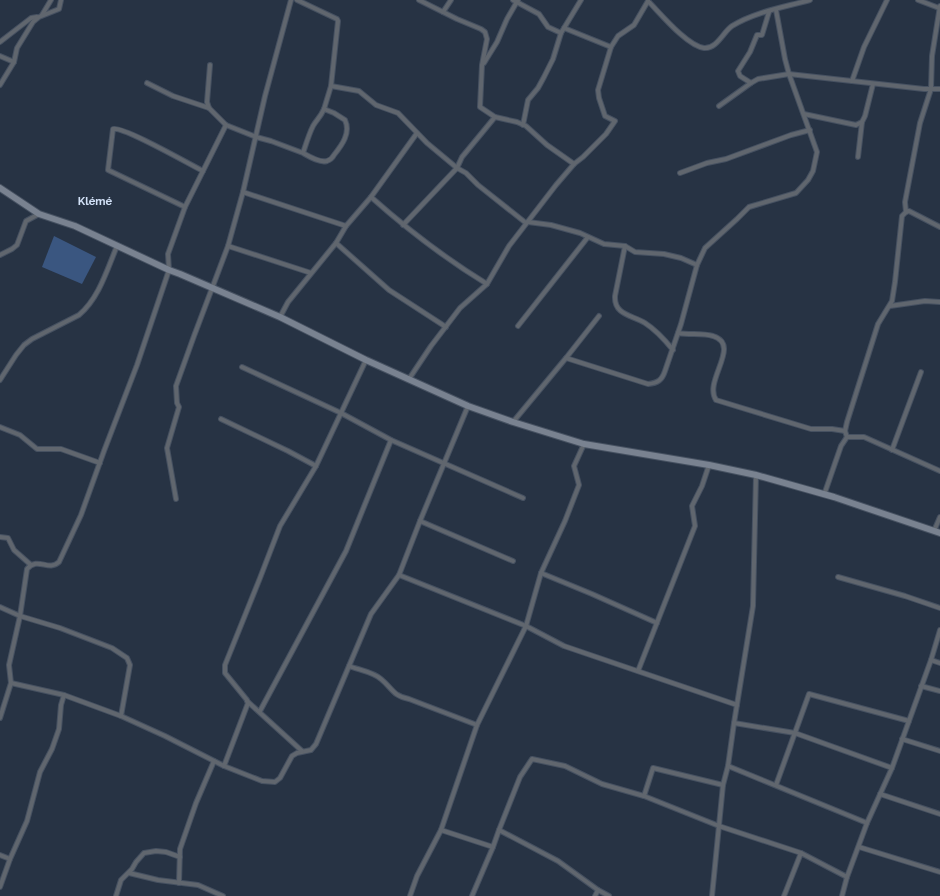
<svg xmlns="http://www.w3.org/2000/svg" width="940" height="896" font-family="Raleway,sans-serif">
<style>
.green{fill:#3a5680}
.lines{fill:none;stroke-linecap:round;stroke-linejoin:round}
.street-casing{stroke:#465161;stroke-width:6}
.secondary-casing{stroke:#465161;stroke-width:8}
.street{stroke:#60666e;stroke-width:4}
.secondary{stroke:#798290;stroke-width:6}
.labels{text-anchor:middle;stroke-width:4;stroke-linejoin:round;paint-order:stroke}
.neighbourhood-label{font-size:11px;font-weight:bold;fill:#d2e1f7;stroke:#273344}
</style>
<rect width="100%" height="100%" fill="#273344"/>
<path class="green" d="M54 236 96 257 82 284 42 267Z"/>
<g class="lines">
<defs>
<g id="street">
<path d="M297 0 337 19 338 21 331 86 324 109"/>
<path d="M419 0 457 19 481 29 485 32 487 39 482 65 480 107 495 117 462 157 457 168 466 173 478 185 526 223"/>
<path d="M513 0 539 14 548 27 561 33"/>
<path d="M648 0V1C660 13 687 46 704 48 717 49 723 32 732 26 754 12 785 7 810 0"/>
<path d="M918 0 939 8"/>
<path d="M443 12 451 0"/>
<path d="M769 12 762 35H757L750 52 738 71 740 76 751 83 758 79 789 74 924 89H940"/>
<path d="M42 15 51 0"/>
<path d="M0 42 31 18 37 17"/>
<path d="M611 47 618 36 634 25 648 1"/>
<path d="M0 56 14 62"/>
<path d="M484 63 497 42 507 19 518 0"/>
<path d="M210 65 207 102 209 108 226 125 256 137 271 141 303 153C306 144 309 134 313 126 317 119 320 118 324 109L334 113 345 120C351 133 342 145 334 155 333 157 330 160 327 161 320 163 310 157 303 153"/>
<path d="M852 81 864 47 887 0"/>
<path d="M147 83 173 96 209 108"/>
<path d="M0 85 14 62 17 48 33 22 39 17 59 9 61 0"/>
<path d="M331 86 359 91 376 105 398 113 427 143 457 168 403 225"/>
<path d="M719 106 751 83"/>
<path d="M804 114 856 125 862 122 865 116 873 84"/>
<path d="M495 117 517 122 526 126 547 145 574 164"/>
<path d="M523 125 528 100 538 88 544 77 553 59 561 33 581 0"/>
<path d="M858 157 862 122"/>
<path d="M680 173 707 163 726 159 791 135 810 130"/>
<path d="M243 192 346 226"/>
<path d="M371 197C407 229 446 259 487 284"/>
<path d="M185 207 108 170 113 129C123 126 189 164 203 171"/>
<path d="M906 212 905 202 920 123 931 89 932 56 940 6"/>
<path d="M528 222 551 225 580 233 604 244 625 246 635 252 664 254 681 258 697 265"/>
<path d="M336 243 389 290 446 327"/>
<path d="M228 246 311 273"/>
<path d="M625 246 615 296C614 315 632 315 645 323 656 330 665 340 673 350"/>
<path d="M0 255 12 249 17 245 26 221 39 214"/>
<path d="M890 306 925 301 940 302"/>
<path d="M280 317 288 302 336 243 346 226 371 197 417 133"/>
<path d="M518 326 588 237"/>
<path d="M678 333C690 335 702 333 713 336 742 345 703 381 716 400L811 429H832L845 431"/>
<path d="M566 358 599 316"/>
<path d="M242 367 341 413 391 440 523 498"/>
<path d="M409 379 431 346 460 308 487 284 509 246 556 185 574 164 583 157 606 134 615 121 605 116 599 98 598 90 611 47 564 28"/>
<path d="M0 380 16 355 24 345 32 339 79 315C99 298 107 270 117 246"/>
<path d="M221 419 288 451 316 466"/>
<path d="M513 422 566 358 648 384C658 383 662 380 665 371L681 324 697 265 705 248 737 219 749 207 796 193 808 180 813 171 817 152 789 74 785 59 776 10"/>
<path d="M0 427 20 435 37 449H61L100 463"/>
<path d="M847 437 845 431 847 422 878 324 892 301 895 282 902 216 906 212 909 211 940 227"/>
<path d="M892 450 921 372"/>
<path d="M824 495 841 446 847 437H864L940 471"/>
<path d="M176 499 167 448 179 407 177 403 176 386 194 336 228 246 243 192 265 96 291 0"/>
<path d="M420 521 513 561"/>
<path d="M934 531 940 517"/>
<path d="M0 537 8 538 14 550 31 565"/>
<path d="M541 573 592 594 657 623"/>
<path d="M399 575 526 626 564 646 737 705"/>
<path d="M838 577 905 596 940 608"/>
<path d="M0 607 20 616 60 628 112 648 127 658 130 665 121 716"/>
<path d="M931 660 940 663"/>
<path d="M349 666C359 670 373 672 381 679 393 689 393 696 409 699L477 725"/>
<path d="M638 671 695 526 692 506 702 486 709 465"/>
<path d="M11 683 64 695 121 716 165 736 224 766 262 781 275 782 280 778 292 756 297 753 311 750 316 744 371 614 399 575 420 521 468 406"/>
<path d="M921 686 940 691"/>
<path d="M247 701 302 751"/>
<path d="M260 711 346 551 391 440"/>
<path d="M0 718 11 683 9 665 20 616 27 569C38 556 48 572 59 562L81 515 104 451 137 365 169 270 168 254 185 207 226 125"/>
<path d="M734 723 795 733 892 768"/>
<path d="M902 739 940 751"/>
<path d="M224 766 248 703 247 700 225 673V665L260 578 280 526 316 466 366 360"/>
<path d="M728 766 867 823"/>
<path d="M776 785 809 694 909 721"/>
<path d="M880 794 940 814"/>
<path d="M644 796 653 768 723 785"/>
<path d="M441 830 493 847"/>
<path d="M859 847 940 872"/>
<path d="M0 855 10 859"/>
<path d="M129 873 158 880 198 885 223 896"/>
<path d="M179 883 180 849 196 803 214 761"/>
<path d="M0 887 10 859 27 821 40 772 52 749 59 729 61 705 64 695"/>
<path d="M598 890 609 896"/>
<path d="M116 896 121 880 132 869 136 862 144 853 156 851 166 852 180 857"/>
<path d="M410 896 417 876 441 830 477 725 526 626 541 573 565 521 579 485 574 466 584 444"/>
<path d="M472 896 493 847 499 830"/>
<path d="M595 896 598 890 558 861 499 830 520 777 532 759 565 766 602 784 644 796 719 826 801 853"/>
<path d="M712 896 723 785 728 766 734 723 753 606 756 475"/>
<path d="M784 896 801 853 847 877"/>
<path d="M842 896 847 877 867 823 892 768 931 660 940 630"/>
</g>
<path id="secondary" d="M0 188 39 214 75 226 169 270 180 274 280 317 366 360 468 406 513 422 584 444 709 465 756 475 834 497 940 533"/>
</defs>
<use href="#street" class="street-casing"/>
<use href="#secondary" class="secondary-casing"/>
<use href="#street" class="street"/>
<use href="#secondary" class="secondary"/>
</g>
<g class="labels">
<g class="neighbourhood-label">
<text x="95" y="205">Klémé</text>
</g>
</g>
</svg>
